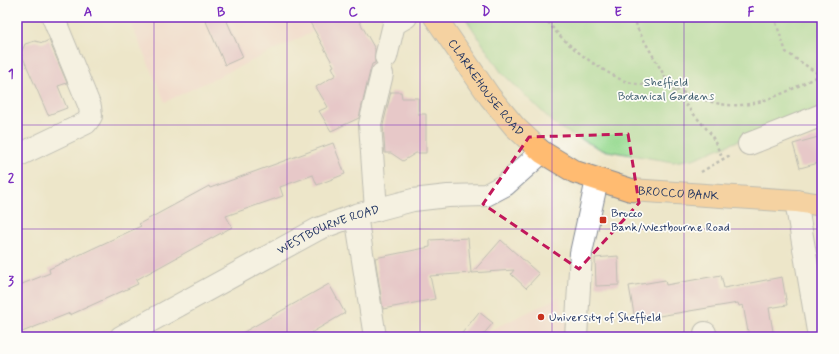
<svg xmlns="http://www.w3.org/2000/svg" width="839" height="354" font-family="Mynerve,sans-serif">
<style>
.built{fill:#f7cfd0}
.green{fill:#97da91;stroke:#598478}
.building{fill:#dfa4c8}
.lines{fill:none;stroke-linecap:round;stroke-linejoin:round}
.minor-casing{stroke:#848a94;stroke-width:24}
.major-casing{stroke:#848a94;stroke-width:24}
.path{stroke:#848a94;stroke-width:2.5;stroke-dasharray:3 3;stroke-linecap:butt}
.minor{stroke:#fff;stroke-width:22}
.major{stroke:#ffbb71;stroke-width:22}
.marked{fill:none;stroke:#c2185b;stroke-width:3;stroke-dasharray:8 5;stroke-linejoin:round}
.grid{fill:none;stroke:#7b2cbf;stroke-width:1;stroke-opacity:0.55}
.poi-dot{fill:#c8321e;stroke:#fdfcf7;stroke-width:1.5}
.labels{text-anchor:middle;stroke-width:3.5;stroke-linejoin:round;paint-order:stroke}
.park-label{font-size:12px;fill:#3a5a6b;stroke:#fdfcf7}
.street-label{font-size:12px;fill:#1b2f5e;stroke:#fdfcf7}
.poi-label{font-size:12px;fill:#1b2f5e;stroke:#fdfcf7;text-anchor:start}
.neatline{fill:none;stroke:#7b2cbf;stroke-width:1.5}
.grid-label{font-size:13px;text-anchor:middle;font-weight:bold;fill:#7b2cbf}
</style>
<rect width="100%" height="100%" fill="#fdfcf7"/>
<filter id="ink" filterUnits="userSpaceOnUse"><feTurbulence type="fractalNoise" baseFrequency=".025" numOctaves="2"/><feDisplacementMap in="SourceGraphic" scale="8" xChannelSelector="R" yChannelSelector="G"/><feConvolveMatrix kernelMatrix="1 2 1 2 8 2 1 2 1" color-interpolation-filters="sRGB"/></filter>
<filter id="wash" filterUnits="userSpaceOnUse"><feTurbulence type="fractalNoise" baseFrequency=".012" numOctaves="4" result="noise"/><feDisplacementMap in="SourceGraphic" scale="16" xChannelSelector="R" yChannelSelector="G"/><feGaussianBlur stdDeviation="0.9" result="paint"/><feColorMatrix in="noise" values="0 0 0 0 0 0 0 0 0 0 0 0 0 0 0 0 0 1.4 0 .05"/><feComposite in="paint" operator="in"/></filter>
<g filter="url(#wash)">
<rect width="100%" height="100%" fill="#ede6c9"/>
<g class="built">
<path d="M128 17H344L165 102Z"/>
<path d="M559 297 571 337H476Z"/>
</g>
<path class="green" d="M465 17H822V107L693 159 673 162 602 150 558 127 501 72Z"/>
<g id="blocks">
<g class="building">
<path d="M204 17H225L243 57 225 65Z"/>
<path d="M307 17H357L375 49V63L372 64 370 71 359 118 331 131 319 111 328 107 316 87 336 75 332 67 334 66Z"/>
<path d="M49 40 67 83 58 86 67 108 48 115 21 53 25 44 35 41 43 43Z"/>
<path d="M391 92H401L402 98H418V114H426V153H416L403 161 391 153H385L383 125Z"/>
<path d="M822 136V162L800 168 793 144Z"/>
<path d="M333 143 345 174 317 185 313 175 280 187 283 196 226 216 232 227 136 280 138 284 70 315V313L17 334V286L50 273 49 269 141 226 139 224 209 186 210 188Z"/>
<path d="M468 238 471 273 430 276 435 299 383 309 375 258 430 247V240Z"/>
<path d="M501 240 539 274 526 288 511 274 514 270 472 273Z"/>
<path d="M618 256 619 285 596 286 595 258Z"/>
<path d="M721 275 724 288 782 277 787 305 769 308 774 337H749L743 305 739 306 738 303 635 320 629 286 665 280 666 285Z"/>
<path d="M329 284 345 313 304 337H235Z"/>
<path d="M479 312 493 323 481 337H459Z"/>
</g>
</g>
</g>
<g filter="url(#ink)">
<use href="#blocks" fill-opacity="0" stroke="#848a94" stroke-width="1"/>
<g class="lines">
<defs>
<g id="minor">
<path d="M386 57 394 24 406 17"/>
<path d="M749 144 822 115"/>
<path d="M17 156 86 123 91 116 90 107 53 17"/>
<path d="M796 201 819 337"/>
<path d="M376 210 370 124 382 74"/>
<path d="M356 215 375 337"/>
<path d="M705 333 706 337"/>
<path id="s1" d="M121 337 318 229 356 215 413 200 448 196 486 195 505 185 542 152"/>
<path d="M576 337 581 253 597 180"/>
</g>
<g id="major">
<path id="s2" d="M435 17 490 97 515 127 542 152 575 172 631 190 796 201 822 205"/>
</g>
</defs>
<use href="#minor" class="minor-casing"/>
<use href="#major" class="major-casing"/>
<g class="path">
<path d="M545 17C557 39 598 69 622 80 636 86 656 85 672 89 689 93 711 104 728 105 760 108 794 88 822 74"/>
<path d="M635 17 637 28 672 89 711 134 723 159"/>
<path d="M774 17 786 52 820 75"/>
<path d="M701 172 730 155"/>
</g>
<use href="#minor" class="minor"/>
<use href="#major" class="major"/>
</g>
</g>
<path d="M0 0H839V354H0ZM628 134 639 203 579 269 483 204 529 137Z" fill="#ede6c9" fill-opacity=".55" fill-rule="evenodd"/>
<path class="marked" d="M628 134 639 203 579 269 483 204 529 137Z"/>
<path class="grid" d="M154 17V337M287 17V337M420 17V337M552 17V337M684 17V337M17 125H822M17 229H822"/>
<g class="poi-dot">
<rect x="599" y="216" width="8" height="8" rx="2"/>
<circle cx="541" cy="317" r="4"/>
</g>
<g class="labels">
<g class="park-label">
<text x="666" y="86">Sheffield<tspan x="666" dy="14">Botanical Gardens</tspan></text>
</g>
<g class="street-label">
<text dy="4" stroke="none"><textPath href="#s2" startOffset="87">CLARKEHOUSE ROAD</textPath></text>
<text dy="4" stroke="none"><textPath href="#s2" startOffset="318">BROCCO BANK</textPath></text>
<text dy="4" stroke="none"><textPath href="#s1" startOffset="234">WESTBOURNE ROAD</textPath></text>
</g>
<g class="poi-label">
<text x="611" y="217">Brocco<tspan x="611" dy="14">Bank/Westbourne Road</tspan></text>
<text x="549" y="321">University of Sheffield</text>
</g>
</g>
<rect width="839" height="354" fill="none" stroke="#fdfcf7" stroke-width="44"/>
<rect x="22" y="22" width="795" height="310" class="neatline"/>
<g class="grid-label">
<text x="88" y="16">A</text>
<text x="221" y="16">B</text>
<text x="353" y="16">C</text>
<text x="486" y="16">D</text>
<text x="618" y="16">E</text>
<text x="751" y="16">F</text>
<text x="11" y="78">1</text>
<text x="11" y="182">2</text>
<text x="11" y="285">3</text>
</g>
</svg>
